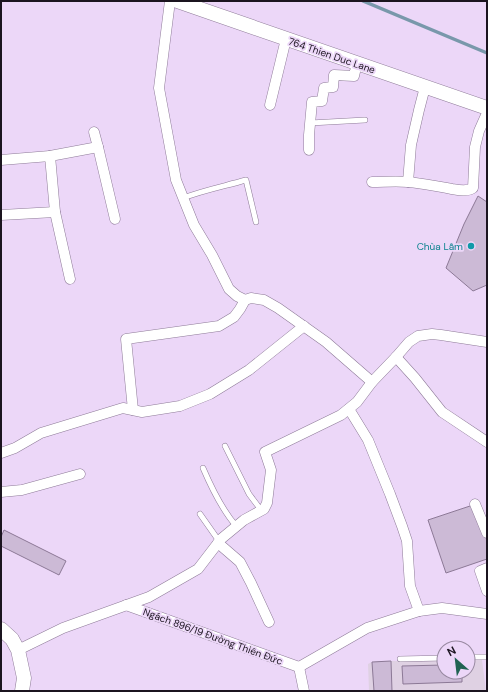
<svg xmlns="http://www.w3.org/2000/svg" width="488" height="692" font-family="'DM Sans',sans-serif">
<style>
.education{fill:#dfd1e3}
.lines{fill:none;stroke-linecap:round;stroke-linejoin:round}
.stream{stroke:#7998ab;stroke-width:3.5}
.building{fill:#ccbad6;stroke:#8c7996}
.lane-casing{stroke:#8e7b98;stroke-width:6}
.street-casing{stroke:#8e7b98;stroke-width:11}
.secondary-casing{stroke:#8e7b98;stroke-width:15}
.lane{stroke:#fff;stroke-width:5}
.street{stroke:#fff;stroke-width:10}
.secondary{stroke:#fff;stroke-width:14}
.culture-dot{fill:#0f9aa8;stroke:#ecd7f8;stroke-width:1.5}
.labels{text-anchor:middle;stroke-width:3.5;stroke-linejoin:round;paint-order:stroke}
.street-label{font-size:10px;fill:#1b141f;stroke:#ecd7f8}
.culture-label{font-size:10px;fill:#0d838f;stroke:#ecd7f8;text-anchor:end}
</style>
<rect width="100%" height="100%" fill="#ecd7f8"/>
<path class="education" d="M468 660H482L486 691H369L368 664 372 662 391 661H444V672H468Z"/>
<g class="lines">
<path class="stream" d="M363 1 487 53"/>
</g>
<g class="building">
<path d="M478 196 487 202V285L473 291 446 268 464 224Z"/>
<path d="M473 505 487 540V559L446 573 428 520Z"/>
<path d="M4 530 66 561 59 575 1 546V537Z"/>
<path d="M391 661 392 691H374L372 662Z"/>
<path d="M444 665V672H462V682L403 684 402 666Z"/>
</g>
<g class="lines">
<defs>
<g id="lane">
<path d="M310 123 365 120"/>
<path d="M183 198C204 190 225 186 246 180L256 222"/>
<path d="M225 446 249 494 261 510"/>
<path d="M203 468C212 489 222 510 237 527"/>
<path d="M200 514 219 541"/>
<path d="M468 657H487"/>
<path d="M400 659 444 658"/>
</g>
<g id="street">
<path d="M170 1 159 88 176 180 194 225 212 255 229 289 237 296 245 300 251 298 264 300 278 308 326 342 372 382"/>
<path d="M270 105 286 39"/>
<path d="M98 147 115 219"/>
<path d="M309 150V135L312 102 322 101 324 88 333 87 334 75 354 76 357 63"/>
<path d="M50 156 98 147 94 132"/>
<path d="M1 160 50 156 55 212 70 279"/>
<path d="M372 182C384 182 396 181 409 182 423 184 438 186 452 189 458 190 467 192 473 188L475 147 479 131 487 113"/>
<path d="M408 182 411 145 419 110 425 87"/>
<path d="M1 215 55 212"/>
<path d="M396 357 415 378 442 412 487 442"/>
<path d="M349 409 368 440 390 494 402 526 407 541 410 586 419 611"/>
<path d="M133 410 126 339 219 326 234 317 240 309 245 300"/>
<path d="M1 453 15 448 41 433 123 408 142 412 180 406 210 394 249 370 304 326"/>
<path d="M1 492 22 490 80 474"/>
<path d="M475 504 487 533"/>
<path d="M218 543 240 562 251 583 269 622"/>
<path d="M487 568 480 571 487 591"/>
<path d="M126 605 299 667"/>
<path d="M18 650 63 628 149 597 198 569 221 539 244 520 264 509 267 503 271 470 265 452 341 415 357 402 372 382 396 357 409 342 418 336 432 334 441 335 487 342"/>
<path d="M299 667 367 628 419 611 442 608 487 614"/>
<path d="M299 667 304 691"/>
</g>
<g id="secondary">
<path d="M177 1 487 108"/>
<path d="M1 629 12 639 18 650 24 678 22 691"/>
</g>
</defs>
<use href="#lane" class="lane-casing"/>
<use href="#street" class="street-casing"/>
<use href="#secondary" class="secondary-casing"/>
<use href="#lane" class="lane"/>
<use href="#street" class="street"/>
<use href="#secondary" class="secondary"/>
</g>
<circle class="culture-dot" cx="471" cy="246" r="4"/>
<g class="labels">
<g class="street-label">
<text transform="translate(332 55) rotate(19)" y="4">764 Thien Duc Lane</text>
<text transform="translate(213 636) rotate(20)" y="4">Ngách 896/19 Đường Thiên Đức</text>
</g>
<g class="culture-label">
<text x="463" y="250">Chùa Lẫm</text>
</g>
</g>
<rect width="488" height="692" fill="none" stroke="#1b141f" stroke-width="4"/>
<g transform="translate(456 660) rotate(332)"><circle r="19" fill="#ecd7f8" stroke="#9889a1"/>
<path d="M0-3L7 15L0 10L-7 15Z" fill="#206252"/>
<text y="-6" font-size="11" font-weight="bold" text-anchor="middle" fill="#1b141f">N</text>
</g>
</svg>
